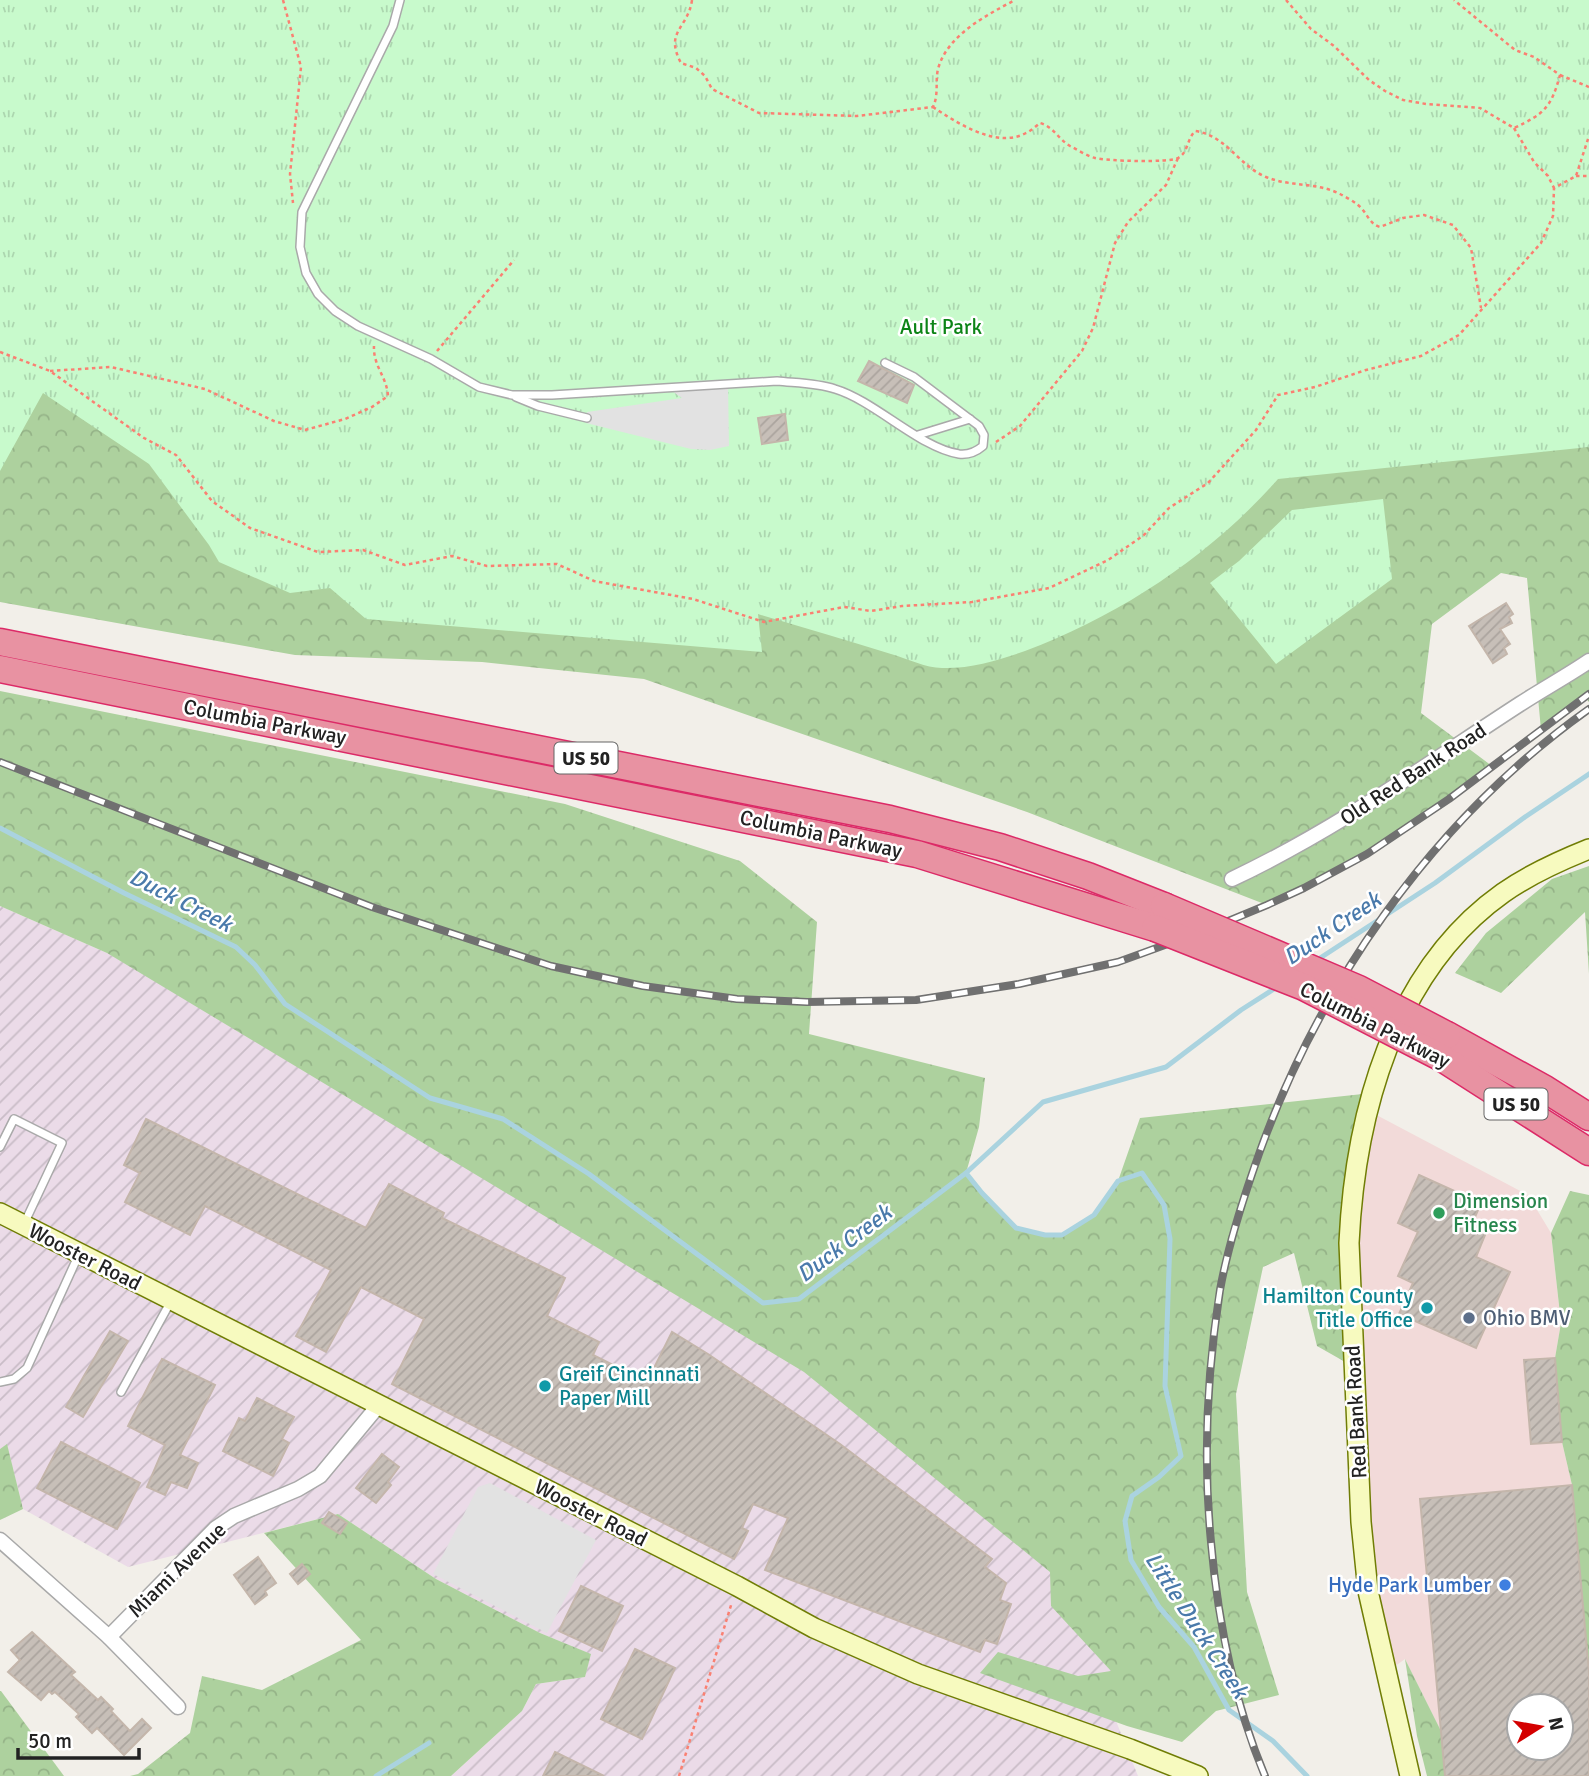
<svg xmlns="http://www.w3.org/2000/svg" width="1589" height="1776" font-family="Signika,sans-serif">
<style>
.commercial{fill:#f2dad9;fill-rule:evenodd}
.industrial{fill:url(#industrial-furrows)}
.forest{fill:url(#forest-crowns)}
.park{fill:url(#park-tufts)}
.parking{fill:#e2e2e2}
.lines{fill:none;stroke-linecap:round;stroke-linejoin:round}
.stream{stroke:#aad3df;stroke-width:5}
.building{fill:url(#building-hatch);stroke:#c4b6ab;stroke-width:2;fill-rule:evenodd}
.lane-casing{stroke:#a9a9a9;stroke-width:10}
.street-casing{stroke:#a9a9a9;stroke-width:17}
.secondary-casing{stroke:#707d05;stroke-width:22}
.highway-casing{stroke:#dc2a67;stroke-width:29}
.path{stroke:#fa8072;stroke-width:2.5;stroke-dasharray:3.5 3.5;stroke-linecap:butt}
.lane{stroke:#fff;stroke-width:7}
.street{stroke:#fff;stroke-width:14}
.secondary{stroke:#f7fabf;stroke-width:19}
.highway{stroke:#e892a2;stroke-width:26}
.rail-casing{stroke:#707070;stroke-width:8}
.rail{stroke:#fff;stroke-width:5;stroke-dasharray:16;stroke-linecap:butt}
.highway-bridge-casing{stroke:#dc2a67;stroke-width:29;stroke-linecap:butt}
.highway-bridge{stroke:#e892a2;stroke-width:26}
.leisure-dot{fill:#2e9e5b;stroke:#fff;stroke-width:2.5}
.culture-dot{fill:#0f9aa8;stroke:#fff;stroke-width:2.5}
.service-dot{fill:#5c6f8a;stroke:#fff;stroke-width:2.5}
.shop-dot{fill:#3f7fe0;stroke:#fff;stroke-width:2.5}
.labels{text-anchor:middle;stroke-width:5;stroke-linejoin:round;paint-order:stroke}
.shield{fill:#fff;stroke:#646464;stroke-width:2}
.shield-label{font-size:19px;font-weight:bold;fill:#222}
.park-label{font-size:21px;fill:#0c8416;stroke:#fff}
.street-label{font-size:21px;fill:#222;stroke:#fff}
.leisure-label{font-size:21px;fill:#27864d;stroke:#fff;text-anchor:start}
.culture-label{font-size:21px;fill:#0d838f;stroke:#fff;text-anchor:end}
.service-label{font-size:21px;fill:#4e5e75;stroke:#fff;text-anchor:start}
.shop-label{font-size:21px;fill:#366cbe;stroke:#fff;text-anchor:end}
.water-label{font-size:23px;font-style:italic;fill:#4a7aab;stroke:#fff}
</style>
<defs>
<pattern id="industrial-furrows" width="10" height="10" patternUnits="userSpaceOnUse" patternTransform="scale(1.75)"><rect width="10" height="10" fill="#ebdbe8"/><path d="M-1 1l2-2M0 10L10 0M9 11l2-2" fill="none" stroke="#c9bcc7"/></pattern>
<pattern id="forest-crowns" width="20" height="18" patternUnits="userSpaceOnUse" patternTransform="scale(1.75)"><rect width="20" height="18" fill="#add19e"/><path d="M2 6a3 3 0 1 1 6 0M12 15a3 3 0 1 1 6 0" fill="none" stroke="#95b388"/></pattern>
<pattern id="park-tufts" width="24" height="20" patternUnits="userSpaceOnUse" patternTransform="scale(1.75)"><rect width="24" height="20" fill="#c8facc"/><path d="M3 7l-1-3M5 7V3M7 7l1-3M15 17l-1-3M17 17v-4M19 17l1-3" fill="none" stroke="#acd6af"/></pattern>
<pattern id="building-hatch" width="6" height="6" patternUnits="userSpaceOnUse" patternTransform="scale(1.75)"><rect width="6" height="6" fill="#c7bfb8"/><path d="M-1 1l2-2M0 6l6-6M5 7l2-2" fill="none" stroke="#aba49e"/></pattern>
</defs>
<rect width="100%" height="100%" fill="#f2efe9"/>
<path class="commercial" d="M1367 1110 1528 1195 1551 1233 1561 1323 1555 1358 1562 1442 1572 1485 1589 1672V1776H1445L1441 1731 1405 1659 1387 1672 1368 1591 1349 1243ZM1519 1706H1561V1748H1519Z"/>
<path class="industrial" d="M0 906 107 953 817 1353 1114 1598V1716L1138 1776H451L522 1711 536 1684 585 1677 590 1654 540 1633 436 1579 338 1514 128 1567 23 1509 7 1445 0 1449Z"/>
<g class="forest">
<path d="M1589 0V702L1585 697 1541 730 1527 578 1501 573 1432 624 1421 713 1492 766C1421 819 1348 868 1267 905L1027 812 644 679 482 662 295 655 0 602V23Z"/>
<path d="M0 691 565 804 740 861 817 922 809 1034 985 1078 979 1127 966 1173 982 1193 1016 1228 1045 1235H1062L1094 1215 1118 1181 1140 1118 1372 1093 1357 1154 1354 1367 1317 1346 1294 1253 1263 1267 1236 1394 1247 1592 1279 1695 1216 1711 1182 1742 1127 1726 980 1673 998 1652 1078 1676 1111 1671 1051 1606 1050 1572 804 1372 107 953 0 906Z"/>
<path d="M1589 866V974L1585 912 1501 993 1455 973 1486 933 1552 879Z"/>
<path d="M1570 1191 1589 1195V1672L1572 1485 1562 1442 1555 1358 1561 1323 1551 1233Z"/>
<path d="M7 1444 23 1509 0 1520V1449Z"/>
<path d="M338 1514 436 1579 540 1633 591 1654 585 1677 536 1684 522 1711 451 1776H130L138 1774 190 1733 202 1676 262 1690 361 1640 264 1533Z"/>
<path d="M1405 1659 1441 1731 1445 1776H1427L1417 1736Z"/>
<path d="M0 1691H1L64 1776H0Z"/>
</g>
<g class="park">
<path d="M0 0H1589V447L1278 479C1210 556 1121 615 1025 651 999 660 970 669 942 668 926 668 906 658 891 654 846 640 802 627 758 614L762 652 366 619 330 588 290 593 219 562 209 545 149 464 43 393 0 471Z"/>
<path d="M1383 499 1392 579 1276 664 1210 583 1239 561 1292 510Z"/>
</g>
<g class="parking">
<path d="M728 383 729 446 710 450 691 449 586 423 587 412 682 398 669 389Z"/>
<path d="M490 1483 596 1540 547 1633 433 1574 478 1487Z"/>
</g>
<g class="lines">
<g class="stream">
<path d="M0 828 124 893 236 947 255 965 285 1004 430 1098 503 1119 589 1174 763 1303 799 1299 966 1173 1043 1102 1166 1067 1241 1010 1277 987"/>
<path d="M1314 962 1435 883 1525 817 1589 774"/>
<path d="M966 1173 982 1193 1016 1228 1045 1235H1062L1094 1215 1118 1181 1142 1173 1164 1205 1170 1239 1165 1386 1181 1456 1159 1477 1132 1496 1125 1521 1131 1560 1159 1607 1194 1647 1229 1710 1273 1741 1307 1776"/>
<path d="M376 1776 429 1743"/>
</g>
</g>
<g class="building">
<path d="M869 361 914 385 907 403 858 381Z"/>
<path d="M785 414 788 440 762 444 758 418Z"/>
<path d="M1506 603 1513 614 1509 617 1512 623 1500 629 1510 644 1504 648 1507 654 1493 663 1469 626Z"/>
<path d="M146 1119 366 1228 389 1184 444 1213 442 1218 565 1278 547 1316 599 1342 593 1355 647 1382 672 1332 708 1354 840 1444 992 1559 985 1567 1006 1583 1000 1600 1011 1604 997 1644 985 1640 980 1652 765 1570 788 1518 753 1504 742 1528 748 1531 734 1559 392 1384 424 1319 361 1287 326 1352 296 1336 331 1270 205 1206 190 1235 125 1202 140 1173 124 1165Z"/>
<path d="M1419 1175 1481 1203 1472 1224 1487 1230 1476 1257 1510 1272 1476 1348 1399 1314 1413 1283 1398 1276 1418 1232 1398 1223Z"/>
<path d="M110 1331 128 1341 83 1417 66 1407Z"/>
<path d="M1555 1358 1562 1442 1531 1444 1524 1360Z"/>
<path d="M162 1359 215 1385 180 1455 198 1463 187 1488 171 1482 165 1495 147 1487 165 1445 128 1426Z"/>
<path d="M257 1398 294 1417 282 1439 289 1443 273 1476 223 1451 239 1418 245 1421Z"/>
<path d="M61 1442 140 1483 117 1529 37 1488Z"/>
<path d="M382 1454 399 1467 388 1482 391 1485 376 1503 356 1488Z"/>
<path d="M1572 1485 1589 1672V1776H1445L1420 1499ZM1519 1706H1561V1748H1519Z"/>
<path d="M329 1512 347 1523 340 1534 322 1523Z"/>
<path d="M258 1557 276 1583 265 1591 267 1595 255 1604 234 1575Z"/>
<path d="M302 1564 310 1574 298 1584 290 1574Z"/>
<path d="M581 1586 623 1606 602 1651 559 1631Z"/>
<path d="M32 1632 75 1672 71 1675 98 1700 101 1697 113 1709 111 1711 130 1731 142 1719 151 1728 124 1755 97 1728 92 1733 76 1717 79 1714 55 1692 52 1694 49 1691 41 1700 8 1672 20 1660 11 1650Z"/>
<path d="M635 1649 675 1668 642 1739 601 1719Z"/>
<path d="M555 1752 604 1776H543Z"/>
</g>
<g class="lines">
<defs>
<g id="lane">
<path d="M400 0 393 26 302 212 300 247 306 273 318 294 335 311 358 326 431 359 479 387 512 395H552L777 381C796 383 817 383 835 389 875 401 920 448 959 454 968 455 976 452 983 446L984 435 979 426 914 377 885 363"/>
<path d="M516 397 538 406 587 418"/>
<path d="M918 435 970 419"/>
<path d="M0 1147 14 1119 62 1143 24 1224"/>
<path d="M0 1382 14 1379 27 1368 79 1254"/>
<path d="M121 1392 171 1301"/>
</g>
<g id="street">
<path d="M1232 879C1334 831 1426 765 1520 704 1543 689 1567 676 1589 661"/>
<path d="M0 1540 109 1637 178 1707"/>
<path d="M109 1637 216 1528 234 1516 298 1489 320 1476 378 1406"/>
</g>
<g id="secondary">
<path d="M0 1213 737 1586 814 1628 918 1674 1130 1749 1198 1776"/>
<path d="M1410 1776 1368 1591 1361 1522 1349 1243C1355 1115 1393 971 1503 893 1530 874 1559 861 1589 849"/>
</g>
<g id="highway">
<path d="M0 642 890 819 1000 847 1088 876 1164 906"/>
<path d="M0 669 917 854 1155 928"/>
<path d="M1447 1035 1545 1089 1589 1117"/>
<path d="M1442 1058 1589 1152"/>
</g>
</defs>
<use href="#lane" class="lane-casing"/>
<use href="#street" class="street-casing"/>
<use href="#secondary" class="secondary-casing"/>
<use href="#highway" class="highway-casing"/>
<g class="path">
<path d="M283 0 301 67 290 174 293 203"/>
<path d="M692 0C688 29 664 31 681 63L696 68 705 76 712 89 759 113 857 116 933 107C939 94 935 82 938 69 947 35 987 15 1015 0"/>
<path d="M1286 0 1311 29 1334 46 1369 80 1385 91 1403 100 1426 104 1480 108 1514 128C1544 114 1551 108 1560 75L1534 57 1515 50 1454 0"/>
<path d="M1560 75 1589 87"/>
<path d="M933 107C957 123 997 149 1026 133 1031 131 1036 126 1040 123 1054 127 1058 139 1070 146 1078 150 1087 156 1095 158 1107 161 1169 163 1178 158 1188 153 1187 139 1195 131 1226 135 1239 166 1266 177 1290 187 1317 182 1340 194 1346 197 1353 201 1358 205 1367 212 1369 224 1380 227L1403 218 1424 215 1453 225 1471 248 1481 308"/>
<path d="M1514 128 1534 162 1548 176 1554 188"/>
<path d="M1576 176H1589"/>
<path d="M437 351 514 260"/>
<path d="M0 352 50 371 144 438 176 455 212 501 250 528 318 552 363 550 405 565 452 556 487 566 557 564 594 581 693 599 764 622 844 607 871 611 902 606 972 602 1049 588 1108 560 1144 535 1169 508 1208 483 1256 430 1278 395 1315 387 1366 370 1421 356 1459 335 1541 243 1553 216 1554 188 1576 176 1589 136"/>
<path d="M50 371 111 367 205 389 274 421 305 430 345 419 372 407 388 396C387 377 373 366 374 346"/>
<path d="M996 442 1020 426 1082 351 1093 328 1115 243 1128 222 1166 185 1178 158"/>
<path d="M679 1776 732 1602"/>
</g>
<use href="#lane" class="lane"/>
<use href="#street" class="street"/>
<use href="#secondary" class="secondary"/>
<use href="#highway" class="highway"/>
<defs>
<g id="rail">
<path d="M0 762 372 907 551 966 643 986 737 999 807 1002 916 1000 1019 984 1118 962 1209 929 1267 905 1304 888 1367 854 1449 799 1589 694"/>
<path d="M1265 1776C1234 1702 1218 1622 1211 1542 1203 1459 1207 1373 1220 1290 1227 1251 1239 1212 1252 1174 1313 991 1431 821 1589 709"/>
</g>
</defs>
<use href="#rail" class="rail-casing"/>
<use href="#rail" class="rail"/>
<defs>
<g id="highway-bridge">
<path d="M1164 906 1359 989 1447 1035"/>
<path d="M1155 928 1304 987 1442 1058"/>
</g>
</defs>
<use href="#highway-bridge" class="highway-bridge-casing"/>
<use href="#highway-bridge" class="highway-bridge"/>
</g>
<circle class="leisure-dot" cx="1439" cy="1213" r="7"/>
<g class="culture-dot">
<circle cx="1427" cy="1308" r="7"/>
<circle cx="545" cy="1386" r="7"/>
</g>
<circle class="service-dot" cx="1469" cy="1318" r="7"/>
<circle class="shop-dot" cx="1505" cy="1585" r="7"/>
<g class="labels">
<g class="shield">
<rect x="554.5" y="742.5" width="63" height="31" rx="5"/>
<rect x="1484.5" y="1088.5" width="63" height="31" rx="5"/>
</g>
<g class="shield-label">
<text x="586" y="765">US 50</text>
<text x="1516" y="1111">US 50</text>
</g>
<g class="park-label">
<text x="941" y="334">Ault Park</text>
</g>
<g class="street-label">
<text transform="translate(265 722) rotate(11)" y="7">Columbia Parkway</text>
<text transform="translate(1413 774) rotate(-33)" y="7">Old Red Bank Road</text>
<text transform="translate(821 834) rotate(12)" y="7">Columbia Parkway</text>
<text transform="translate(1375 1025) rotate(27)" y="7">Columbia Parkway</text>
<text transform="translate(85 1257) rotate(27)" y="7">Wooster Road</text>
<text transform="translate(1356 1412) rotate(-93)" y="7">Red Bank Road</text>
<text transform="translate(591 1513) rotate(27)" y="7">Wooster Road</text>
<text transform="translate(177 1570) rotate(-44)" y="7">Miami Avenue</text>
</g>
<g class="leisure-label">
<text x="1453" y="1208">Dimension<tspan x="1453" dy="24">Fitness</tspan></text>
</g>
<g class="culture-label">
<text x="1413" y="1303">Hamilton County<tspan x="1413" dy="24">Title Office</tspan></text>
<text x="559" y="1381" text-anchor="start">Greif Cincinnati<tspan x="559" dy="24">Paper Mill</tspan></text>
</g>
<g class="service-label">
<text x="1483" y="1325">Ohio BMV</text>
</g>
<g class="shop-label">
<text x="1491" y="1592">Hyde Park Lumber</text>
</g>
<g class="water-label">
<text transform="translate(181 900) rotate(27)" y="8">Duck Creek</text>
<text transform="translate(1332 928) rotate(-34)" y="8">Duck Creek</text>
<text transform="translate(844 1243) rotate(-37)" y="8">Duck Creek</text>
<text transform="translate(1197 1625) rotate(57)" y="8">Little Duck Creek</text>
</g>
</g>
<g transform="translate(1540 1727) rotate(79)"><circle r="33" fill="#ffffff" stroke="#a7a7a7" stroke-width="2"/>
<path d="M0-5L12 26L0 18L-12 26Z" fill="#d40000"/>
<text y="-10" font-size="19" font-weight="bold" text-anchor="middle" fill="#222222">N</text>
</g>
<path d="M18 1748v10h121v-10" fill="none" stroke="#222222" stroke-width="3.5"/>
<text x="28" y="1748" font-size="21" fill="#222222" stroke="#ffffff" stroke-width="5" paint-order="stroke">50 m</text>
</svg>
